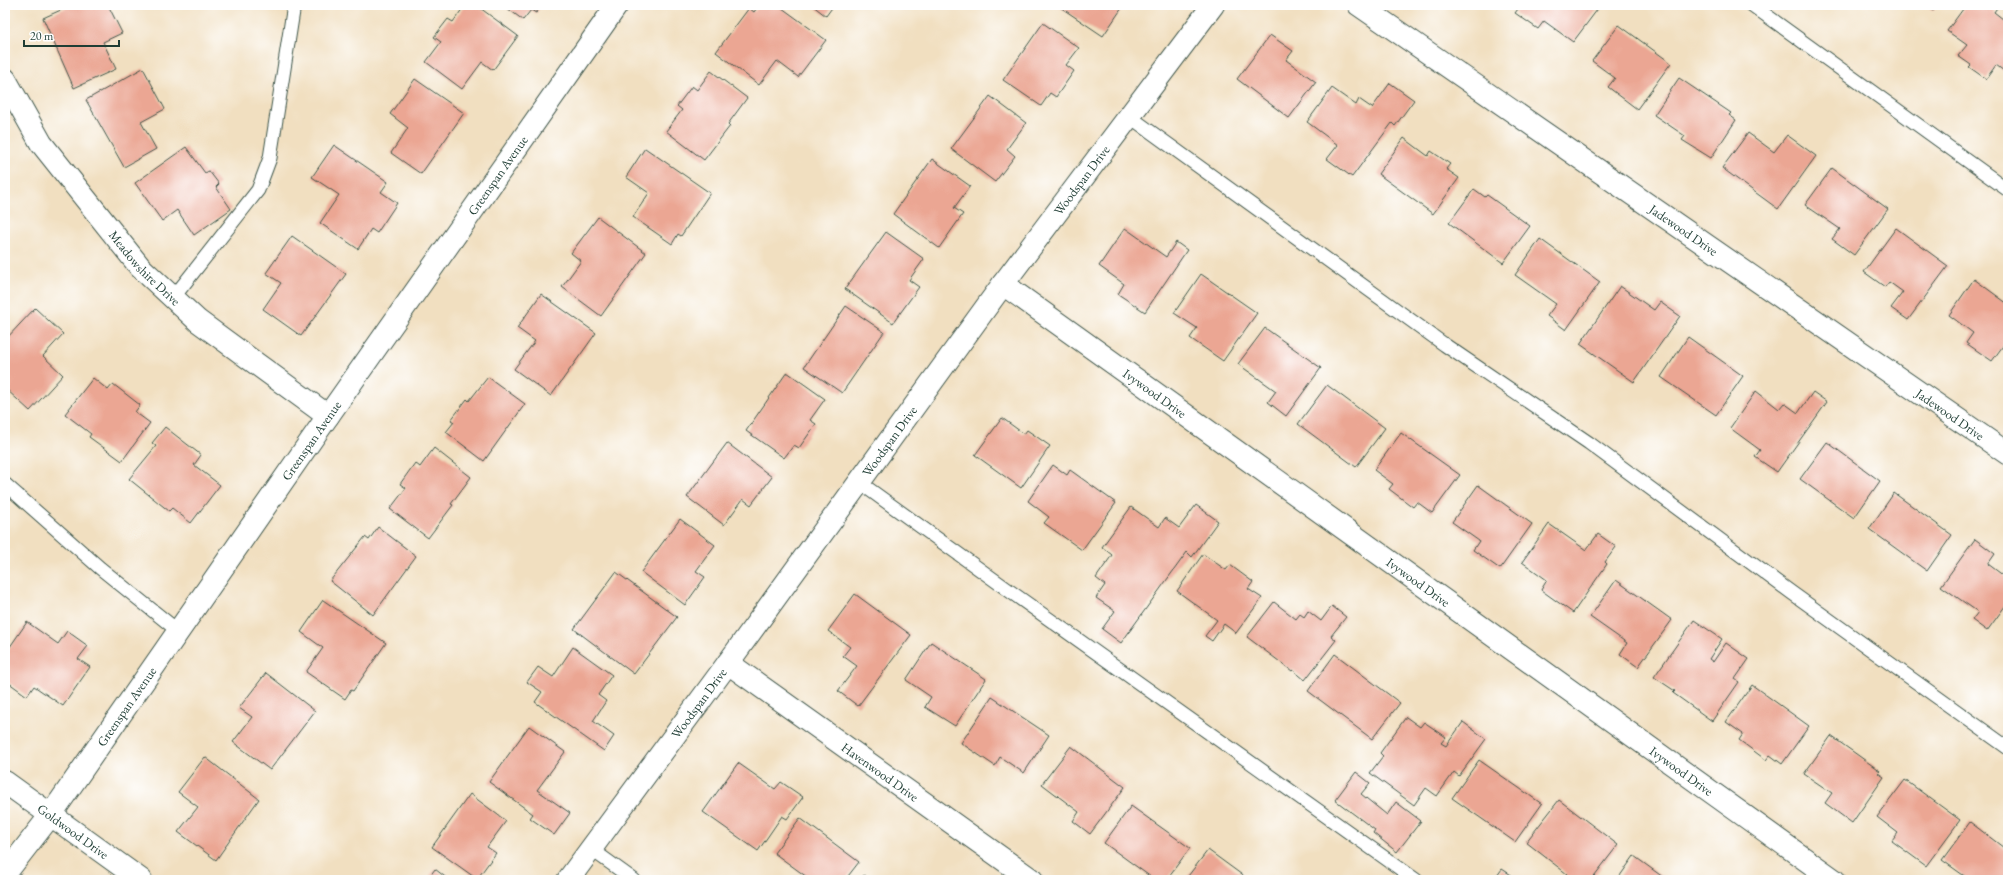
<svg xmlns="http://www.w3.org/2000/svg" width="2013" height="885" font-family="'EB Garamond',serif">
<style>
.building{fill:#eba693}
.lines{fill:none;stroke-linecap:round;stroke-linejoin:round}
.service-casing{stroke:#3e5549;stroke-width:15}
.minor-casing{stroke:#3e5549;stroke-width:24}
.tertiary-casing{stroke:#3e5549;stroke-width:24}
.service{stroke:#fff;stroke-width:13}
.minor{stroke:#fff;stroke-width:22}
.tertiary{stroke:#fff;stroke-width:22}
.labels{text-anchor:middle;stroke-width:3.5;stroke-linejoin:round;paint-order:stroke}
.street-label{font-size:13px;fill:#1f3d34;stroke:#fff}
</style>
<rect width="100%" height="100%" fill="#fff"/>
<filter id="ink" filterUnits="userSpaceOnUse"><feTurbulence type="fractalNoise" baseFrequency=".025" numOctaves="2"/><feDisplacementMap in="SourceGraphic" scale="8" xChannelSelector="R" yChannelSelector="G"/><feConvolveMatrix kernelMatrix="1 2 1 2 8 2 1 2 1" color-interpolation-filters="sRGB"/></filter>
<filter id="wash" filterUnits="userSpaceOnUse"><feTurbulence type="fractalNoise" baseFrequency=".012" numOctaves="4" result="noise"/><feDisplacementMap in="SourceGraphic" scale="16" xChannelSelector="R" yChannelSelector="G"/><feGaussianBlur stdDeviation="0.9" result="paint"/><feColorMatrix in="noise" values="0 0 0 0 0 0 0 0 0 0 0 0 0 0 0 0 0 1.4 0 .05"/><feComposite in="paint" operator="in"/></filter>
<g filter="url(#wash)">
<rect width="100%" height="100%" fill="#f1dfc0"/>
<g id="blocks">
<g class="building">
<path d="M72 5H108L122 33 103 42 116 69 74 88 43 18Z"/>
<path d="M465 5H476L518 36 493 70 482 62 462 89 426 62 441 42 434 37 448 19 453 22Z"/>
<path d="M503 5H542L536 13 531 10 523 20Z"/>
<path d="M759 5H778L826 40 798 77 777 61 759 85 716 52 749 8 754 12Z"/>
<path d="M812 5H834L826 16Z"/>
<path d="M1057 5H1124L1103 36Z"/>
<path d="M1521 5H1599L1600 6 1573 42 1544 21 1538 29 1515 13Z"/>
<path d="M1926 5H1938L1933 11Z"/>
<path d="M1966 5H1999L1994 12 2008 23V74L1996 65 1986 79 1969 67 1971 65 1958 56 1967 45 1947 31Z"/>
<path d="M1043 23 1079 48 1066 65 1074 71 1056 97 1050 93 1041 106 1003 80Z"/>
<path d="M1619 25 1671 63 1637 109 1608 87 1615 78 1592 61Z"/>
<path d="M1270 35 1293 51 1286 60 1316 82 1289 118 1237 79Z"/>
<path d="M143 68 165 109 141 122 156 149 124 167 86 100Z"/>
<path d="M711 71 747 98 728 124 730 126 704 160 666 131 682 110 677 106 692 86 697 90Z"/>
<path d="M1679 78 1731 113 1729 115 1736 120 1711 158 1682 140 1685 136 1654 115Z"/>
<path d="M415 79 464 113 421 174 391 153 408 128 390 114Z"/>
<path d="M1390 83 1414 100 1395 126 1392 123 1352 177 1327 159 1338 145 1307 122 1332 88 1356 105 1359 99 1372 108Z"/>
<path d="M990 96 1026 123 1007 149 1015 156 995 182 951 149Z"/>
<path d="M1748 133 1774 152 1787 135 1816 156 1778 209 1722 168Z"/>
<path d="M1404 138 1428 156 1431 151 1450 164 1446 169 1459 178 1433 214 1378 174Z"/>
<path d="M334 145 388 182 381 192 397 203 377 233 371 229 358 249 320 223 339 195 312 177Z"/>
<path d="M186 147 205 173 209 171 219 184 216 187 231 209 194 235 177 210 162 221 135 183Z"/>
<path d="M645 148 710 193 681 236 678 234 672 244 633 217 649 193 626 177Z"/>
<path d="M932 159 970 186 954 208 963 214 939 248 893 214Z"/>
<path d="M1832 168 1888 209 1854 255 1832 239 1840 229 1805 205Z"/>
<path d="M1474 189 1485 197 1487 195 1530 226 1503 263 1449 223Z"/>
<path d="M598 217 646 253 601 316 562 287 581 261 571 253Z"/>
<path d="M1125 228 1166 257 1176 242 1187 250 1145 312 1118 294 1124 284 1099 266Z"/>
<path d="M1896 228 1948 266 1908 320 1891 308 1903 292 1889 282 1885 287 1864 272Z"/>
<path d="M886 232 924 259 909 280 919 287 893 323 845 289Z"/>
<path d="M292 236 346 274 301 336 263 309 281 283 266 273Z"/>
<path d="M1540 239 1600 282 1566 330 1547 316 1556 304 1515 275Z"/>
<path d="M1201 274 1257 313 1223 361 1190 338 1197 328 1174 313Z"/>
<path d="M1974 279 2008 304V339L1992 361 1966 343 1973 333 1949 315Z"/>
<path d="M1620 286 1654 310 1660 302 1680 316 1634 382 1580 344Z"/>
<path d="M541 294 596 333 551 396 514 369 535 341 517 328Z"/>
<path d="M846 306 884 332 842 393 804 367Z"/>
<path d="M35 308 63 334 43 356 63 375 30 411 6 389 8 387 5 384V340Z"/>
<path d="M1265 328 1321 368 1286 416 1268 402 1276 391 1238 364Z"/>
<path d="M1688 337 1743 376 1716 415 1661 377Z"/>
<path d="M787 372 825 399 810 420 816 424 799 448 794 445 784 458 746 431Z"/>
<path d="M488 377 525 404 484 461 446 432 454 422 451 420 467 399 469 401Z"/>
<path d="M93 378 108 390 113 384 140 405 135 412 150 423 122 461 89 437 91 434 65 414Z"/>
<path d="M1327 385 1385 428 1356 467 1298 424Z"/>
<path d="M1756 391 1779 409 1784 403 1798 413 1813 392 1827 402 1777 472 1755 457 1760 450 1730 428Z"/>
<path d="M1002 418 1024 434 1027 430 1050 446 1021 488 975 455Z"/>
<path d="M165 427 201 455 194 465 220 485 191 523 172 508 169 511 129 479 156 446 152 443Z"/>
<path d="M1401 433 1460 475 1432 513 1417 502 1413 507 1389 489 1393 484 1374 470Z"/>
<path d="M1827 442 1880 481 1854 518 1800 479Z"/>
<path d="M727 443 772 477 751 505 743 499 724 525 687 497Z"/>
<path d="M434 448 471 477 451 504 453 505 428 538 390 509 406 488 400 484 415 463 420 467Z"/>
<path d="M1053 465 1067 475 1070 470 1116 503 1082 550 1044 523 1049 517 1028 501Z"/>
<path d="M1478 485 1532 524 1500 569 1473 550 1479 541 1452 522Z"/>
<path d="M1894 493 1952 535 1927 571 1869 529Z"/>
<path d="M1196 505 1218 521 1192 557 1187 552 1121 643 1102 629 1115 611 1096 598 1105 585 1096 578 1112 555 1102 547 1131 507 1159 527 1165 518 1179 528Z"/>
<path d="M680 519 715 545 696 571 705 577 685 605 641 572Z"/>
<path d="M1549 524 1586 550 1598 534 1616 547 1605 562 1607 564 1573 613 1541 590 1547 580 1522 562Z"/>
<path d="M378 527 416 556 373 615 330 581 365 537 369 540Z"/>
<path d="M1975 539 1995 554 1988 564 2008 579V602L1987 631 1972 620 1978 612 1941 586Z"/>
<path d="M1203 554 1226 570 1230 565 1253 582 1248 589 1262 598 1236 633 1224 624 1212 641 1205 636 1217 620 1177 591Z"/>
<path d="M616 572 677 617 634 674 574 629Z"/>
<path d="M1616 580 1672 620 1638 667 1620 654 1627 643 1590 617Z"/>
<path d="M855 594 911 635 858 706 838 691 857 666 843 656 850 647 828 631Z"/>
<path d="M323 600 386 643 353 691 351 690 345 699 306 672 323 648 301 632Z"/>
<path d="M1274 602 1296 619 1300 614 1304 617 1308 611 1321 621 1332 606 1346 617 1331 636 1336 640 1305 680 1293 670 1292 671 1247 637Z"/>
<path d="M1694 620 1722 639 1709 659 1713 662 1726 643 1749 659 1735 679 1739 682 1712 721 1673 693 1675 691 1654 677Z"/>
<path d="M27 622 58 644 67 631 88 646 78 659 90 667 63 706 34 686 27 696 5 680V654Z"/>
<path d="M931 642 986 679 955 726 925 707 931 697 906 680Z"/>
<path d="M573 647 612 675 598 695 606 701 593 721 614 736 604 751 535 702 542 692 527 682 538 667 553 677Z"/>
<path d="M1335 654 1400 703 1372 739 1308 691Z"/>
<path d="M266 673 315 711 270 770 233 742 252 717 239 708Z"/>
<path d="M1752 685 1809 726 1782 764 1770 755 1766 760 1739 740 1743 734 1726 722Z"/>
<path d="M992 697 1049 735 1024 773 1000 757 995 766 961 743Z"/>
<path d="M1406 717 1420 727 1424 722 1446 737 1441 743 1446 746 1463 722 1486 739 1459 776 1454 772 1437 796 1426 788 1414 805 1370 773 1383 756 1380 753Z"/>
<path d="M529 726 565 752 537 790 570 813 554 835 530 818 533 814 489 782Z"/>
<path d="M1831 736 1880 771 1878 773 1884 777 1852 823 1825 803 1832 793 1804 774Z"/>
<path d="M1071 746 1125 787 1090 834 1073 821 1079 812 1042 784Z"/>
<path d="M205 757 259 799 216 860 178 832 198 807 178 792Z"/>
<path d="M1479 760 1542 804 1515 842 1452 798Z"/>
<path d="M738 763 775 789 781 782 803 797 787 819 782 816 758 851 703 812Z"/>
<path d="M1356 772 1370 783 1361 794 1387 815 1396 802 1421 821 1397 852 1373 833 1375 830 1335 800Z"/>
<path d="M1905 780 1960 820 1926 866 1892 841 1898 833 1877 817Z"/>
<path d="M470 794 506 821 487 847 496 853 477 879 432 847Z"/>
<path d="M1559 800 1618 845 1591 880H1562L1567 874 1526 842Z"/>
<path d="M1131 806 1190 848 1166 880H1155L1104 843Z"/>
<path d="M800 818 859 862 845 880H811L774 853Z"/>
<path d="M1970 822 2008 851V880H1970L1942 860Z"/>
<path d="M1208 850 1249 880H1185Z"/>
<path d="M1634 856 1667 880H1617Z"/>
<path d="M435 869 449 880H427Z"/>
<path d="M1502 869 1519 880H1494Z"/>
<path d="M864 875 871 880H860Z"/>
</g>
</g>
</g>
<g filter="url(#ink)">
<use href="#blocks" fill-opacity="0" stroke="#3e5549" stroke-width="1"/>
<g class="lines">
<defs>
<g id="service">
<path d="M1752 5 2008 190"/>
<path d="M1129 116 1445 345 1589 443 1792 593 2008 748"/>
<path d="M173 298 258 190 270 158 294 5"/>
<path d="M859 482 1011 592 1416 880"/>
<path d="M5 484 100 568 178 631"/>
<path d="M591 849 634 880"/>
</g>
<g id="minor">
<path id="s1" d="M1359 5 2008 454"/>
<path id="s2" d="M5 79 41 143 140 267 198 321 328 416"/>
<path id="s3" d="M1003 284 1834 880"/>
<path id="s4" d="M728 663 1032 880"/>
<path id="s5" d="M5 782 141 880"/>
<path id="s6" d="M568 880 728 663 1003 284 1213 5"/>
</g>
<g id="tertiary">
<path id="s7" d="M5 874 50 816 328 416 617 5"/>
</g>
</defs>
<use href="#service" class="service-casing"/>
<use href="#minor" class="minor-casing"/>
<use href="#tertiary" class="tertiary-casing"/>
<use href="#service" class="service"/>
<use href="#minor" class="minor"/>
<use href="#tertiary" class="tertiary"/>
</g>
</g>
<g class="labels">
<g class="street-label">
<text dy="5" stroke="none"><textPath href="#s7" startOffset="855">Greenspan Avenue</textPath></text>
<text dy="5" stroke="none"><textPath href="#s6" startOffset="868">Woodspan Drive</textPath></text>
<text dy="5" stroke="none"><textPath href="#s1" startOffset="395">Jadewood Drive</textPath></text>
<text dy="5" stroke="none"><textPath href="#s2" startOffset="236">Meadowshire Drive</textPath></text>
<text dy="5" stroke="none"><textPath href="#s3" startOffset="187">Ivywood Drive</textPath></text>
<text dy="5" stroke="none"><textPath href="#s1" startOffset="719">Jadewood Drive</textPath></text>
<text dy="5" stroke="none"><textPath href="#s7" startOffset="531">Greenspan Avenue</textPath></text>
<text dy="5" stroke="none"><textPath href="#s6" startOffset="544">Woodspan Drive</textPath></text>
<text dy="5" stroke="none"><textPath href="#s3" startOffset="511">Ivywood Drive</textPath></text>
<text dy="5" stroke="none"><textPath href="#s6" startOffset="220">Woodspan Drive</textPath></text>
<text dy="5" stroke="none"><textPath href="#s7" startOffset="207">Greenspan Avenue</textPath></text>
<text dy="5" stroke="none"><textPath href="#s3" startOffset="835">Ivywood Drive</textPath></text>
<text dy="5" stroke="none"><textPath href="#s4" startOffset="187">Havenwood Drive</textPath></text>
<text dy="5" stroke="none"><textPath href="#s5" startOffset="84">Goldwood Drive</textPath></text>
</g>
</g>
<rect width="2013" height="885" fill="none" stroke="#fff" stroke-width="20"/>
<path d="M24 40v6h95v-6" fill="none" stroke="#1f3d34" stroke-width="2"/>
<text x="30" y="40" font-size="12" fill="#1f3d34" stroke="#ffffff" stroke-width="3" paint-order="stroke">20 m</text>
</svg>
